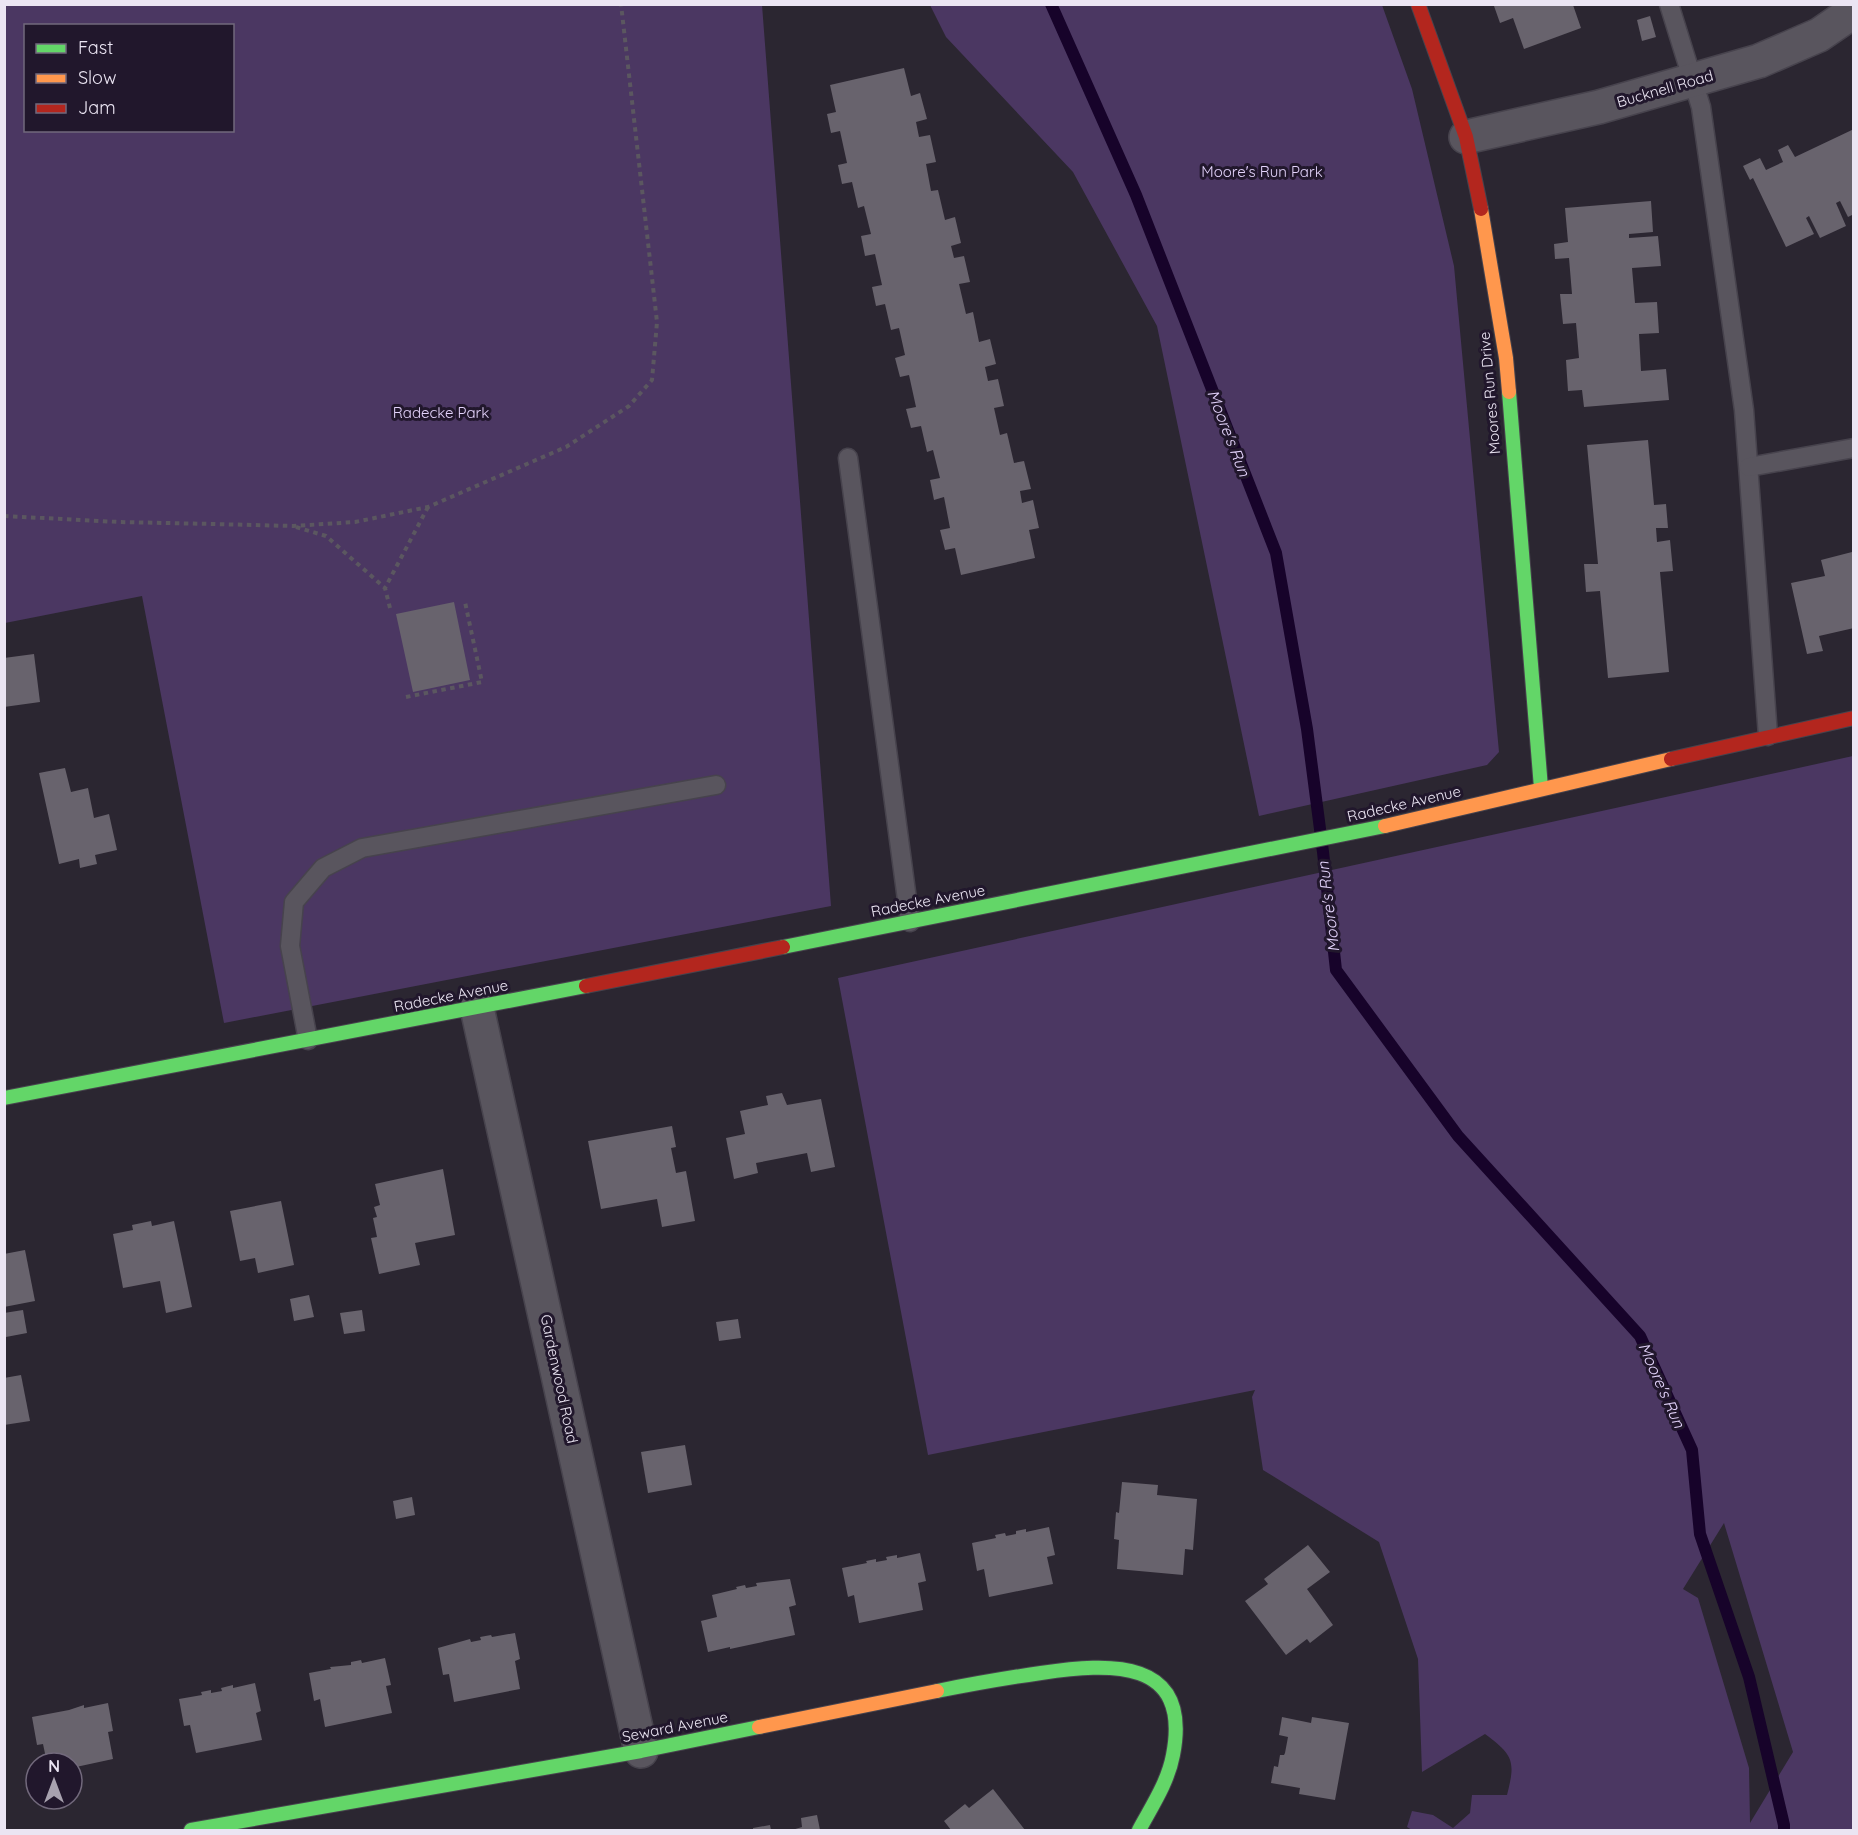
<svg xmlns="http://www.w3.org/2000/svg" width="1858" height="1835" font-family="Quicksand,sans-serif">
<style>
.green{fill:#4b3762;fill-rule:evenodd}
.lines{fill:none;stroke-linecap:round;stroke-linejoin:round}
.stream{stroke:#17032a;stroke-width:12}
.building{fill:#68636d}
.lane-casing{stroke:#47434d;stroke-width:21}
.street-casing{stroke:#47434d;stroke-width:36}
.fast-casing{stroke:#47434d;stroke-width:16}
.slow-casing{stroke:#47434d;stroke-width:16}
.jam-casing{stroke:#47434d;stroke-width:16}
.path{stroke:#5b5760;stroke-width:4;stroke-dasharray:4.5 4.5;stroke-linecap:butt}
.lane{stroke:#59555e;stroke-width:18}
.street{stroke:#59555e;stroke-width:33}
.fast{stroke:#63d668;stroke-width:14}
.slow{stroke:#ff974d;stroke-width:14}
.jam{stroke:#b3261e;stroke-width:14}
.labels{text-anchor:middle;stroke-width:6;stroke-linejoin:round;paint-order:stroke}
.street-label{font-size:15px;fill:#ebe5f3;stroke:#21172c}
.park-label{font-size:15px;fill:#e4d4fc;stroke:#21172c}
.water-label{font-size:16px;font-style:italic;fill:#e4d4fc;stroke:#21172c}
</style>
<rect width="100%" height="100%" fill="#2b2631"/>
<g class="green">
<path d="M5 5H762L831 906 224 1023 142 596 5 623ZM26 26H232V130H26Z"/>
<path d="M930 5H1382L1412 89 1454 266 1499 752 1487 765 1259 816 1157 326 1073 172 946 37Z"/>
<path d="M1853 756V1830H1412L1407 1827 1412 1811 1433 1815 1453 1828 1470 1813 1472 1795H1507C1516 1760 1513 1755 1485 1734L1422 1772 1418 1659 1379 1542 1263 1470 1252 1397 1255 1390 928 1455 838 978ZM1724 1523 1793 1752 1750 1823 1749 1768 1698 1598 1683 1589Z"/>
</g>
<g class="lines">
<path class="stream" d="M1051 4 1136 195 1276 553 1307 729 1323 852 1336 970 1458 1136 1640 1336 1692 1450 1700 1534 1749 1677 1784 1825V1830"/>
</g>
<g class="building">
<path d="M1498 5H1573L1581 28 1524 49 1513 18 1500 23 1494 6Z"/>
<path d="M1650 16 1656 37 1642 41 1637 20Z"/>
<path d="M904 68 911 96 920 93 927 119 916 122 919 137 930 135 936 162 926 164 931 191 938 190 945 220 955 217 961 243 951 246 954 258 964 256 970 282 959 284 966 314 973 312 979 342 990 339 996 364 985 367 988 381 998 379 1004 406 994 408 1000 435 1007 433 1014 463 1024 461 1031 489 1020 491 1022 503 1033 500 1039 528 1029 530 1035 558 961 575 955 548 945 550 940 530 950 528 944 497 934 500 930 480 940 478 933 450 927 452 921 426 911 428 906 409 916 407 909 375 900 377 895 358 905 355 899 328 891 330 885 304 876 306 872 287 882 285 875 254 865 256 861 236 871 234 864 206 858 208 852 182 842 184 838 165 847 163 840 131 831 133 827 114 836 112 830 85Z"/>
<path d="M1854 129V214L1848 217 1840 201 1836 203 1846 226 1820 238 1809 216 1806 218 1814 234 1786 247 1753 178 1750 180 1743 166 1760 158 1766 170 1783 162 1778 150 1788 145 1795 157Z"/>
<path d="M1651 201 1653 232 1629 234V238L1658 236 1661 266 1632 268 1635 303 1657 302 1659 333 1639 334 1641 371 1666 369 1669 400 1584 407 1582 390 1568 391 1567 376 1566 360 1579 358 1576 323 1563 324 1560 294H1572L1569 258 1555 259 1554 244 1568 242 1565 208Z"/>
<path d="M1648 440 1654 505 1666 504 1668 528H1656L1657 542 1670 540 1673 571 1660 572 1669 672 1608 678 1600 591 1586 592 1584 564H1598L1587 445Z"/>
<path d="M1852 552 1854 561V628L1819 636 1823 651 1807 654 1791 583 1825 576 1821 560Z"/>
<path d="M454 602 470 680 413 692 396 614Z"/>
<path d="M34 654 40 702 4 707V658Z"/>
<path d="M65 768 71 792 88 788 94 818 109 814 117 850 95 855 97 864 80 868 79 859 59 864 39 773Z"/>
<path d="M782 1093 787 1105 821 1099 835 1167 811 1172 807 1153 756 1163 758 1173 734 1179 726 1138 745 1134 740 1111 768 1105 766 1096Z"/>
<path d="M672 1126 676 1147 671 1148 676 1173 686 1171 695 1221 662 1227 657 1199 601 1209 588 1141Z"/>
<path d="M443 1169 455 1235 415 1243 420 1265 379 1274 371 1238 377 1237 373 1218 377 1217 374 1207 380 1205 375 1184Z"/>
<path d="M281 1201 294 1265 258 1273 255 1258 240 1261 230 1211Z"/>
<path d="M151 1221 152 1226 174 1221 192 1307 166 1313 160 1281 123 1288 113 1234 133 1230 132 1225Z"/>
<path d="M25 1250 35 1301 4 1307V1254Z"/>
<path d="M309 1295 314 1317 294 1321 290 1299Z"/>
<path d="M23 1310 27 1333 6 1337 4 1313Z"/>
<path d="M362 1310 365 1331 344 1334 340 1313Z"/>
<path d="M738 1319 741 1338 719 1341 716 1322Z"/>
<path d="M21 1375 30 1421 4 1425V1378Z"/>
<path d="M685 1445 692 1485 648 1493 641 1452Z"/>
<path d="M1122 1482 1158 1485 1157 1495 1197 1499 1193 1550 1185 1549 1183 1575 1117 1569 1119 1540 1114 1539 1116 1512 1119 1513Z"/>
<path d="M412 1497 415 1515 396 1519 393 1501Z"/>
<path d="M1049 1527 1055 1555 1047 1557 1053 1584 989 1597 984 1569 977 1571 972 1543 996 1538 995 1535 1005 1533 1006 1536 1016 1534V1531L1026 1529V1532Z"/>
<path d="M1308 1545 1330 1572 1307 1589 1333 1625 1310 1643 1307 1639 1286 1655 1245 1601 1268 1584 1264 1579Z"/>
<path d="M920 1553 926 1581 918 1583 923 1610 859 1623 854 1595 848 1597 842 1568 867 1563 866 1561 876 1559V1562L887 1560 886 1557 897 1555V1558Z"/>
<path d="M790 1579 796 1605 789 1607 795 1635 730 1649V1647L708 1652 701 1621 717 1617 712 1595 737 1589 736 1587 745 1585 746 1588 757 1586 756 1583Z"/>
<path d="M515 1633 520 1659 515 1661 520 1689 454 1702 449 1674 443 1675 438 1648 470 1639 471 1642 481 1640 480 1637 491 1635 492 1637Z"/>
<path d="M385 1658 391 1685 386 1686 392 1713 325 1727 320 1699 314 1701 309 1673 331 1669 330 1667 351 1665V1662L361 1660 362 1663Z"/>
<path d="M255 1683 261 1711 256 1713 262 1740 196 1753 190 1725 184 1726 179 1699 202 1695 201 1692 211 1690V1693L222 1691 221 1688 233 1685V1688Z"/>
<path d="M108 1703 113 1731 108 1732 113 1759 76 1767V1769L72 1770V1763H47L43 1744 37 1745 32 1717 69 1710 84 1705V1708Z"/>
<path d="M1282 1717 1311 1723 1312 1717 1349 1723 1335 1800 1299 1794 1300 1788 1271 1783 1274 1766 1278 1767 1280 1755H1284L1285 1753 1288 1737 1279 1735Z"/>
<path d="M993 1789 1025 1830H951L944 1821 965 1804 969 1808Z"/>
<path d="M817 1815 820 1830H792L802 1827 801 1818Z"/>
<path d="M770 1825 771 1830H753V1828Z"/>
</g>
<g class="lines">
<defs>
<g id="lane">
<path d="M1669 4 1701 107 1744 410 1768 736"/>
<path d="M848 458 910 922"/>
<path d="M1749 467 1854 448"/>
<path d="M308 1040 290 946 294 902 323 868 362 848 716 785"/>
</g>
<g id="street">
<path d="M1466 137 1599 107 1759 61 1819 35 1854 11"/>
<path d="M477 1008 641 1751"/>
</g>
<g id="fast">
<path d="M1509 392 1541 788"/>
<path d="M783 947 1385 826"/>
<path d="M4 1098 586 986"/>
<path d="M937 1691C972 1684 1006 1678 1041 1673 1109 1663 1192 1657 1173 1755 1168 1782 1152 1806 1139 1830"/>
<path d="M191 1830 641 1751 759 1727"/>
</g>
<g id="slow">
<path d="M1481 209 1506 358 1509 392"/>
<path d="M1385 826 1671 759"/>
<path d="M759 1727 937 1691"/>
</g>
<g id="jam">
<path d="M1418 4 1466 137 1481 209"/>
<path d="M1671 759 1854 718"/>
<path d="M586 986 783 947"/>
</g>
</defs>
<use href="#lane" class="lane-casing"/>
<use href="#street" class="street-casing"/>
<use href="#fast" class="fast-casing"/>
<use href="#slow" class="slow-casing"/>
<use href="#jam" class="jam-casing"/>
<g class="path">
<path d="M4 516 119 522 213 524 293 526 355 522 428 507 566 447 629 406 652 380 657 322 621 4"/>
<path d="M296 527 326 536 385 588"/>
<path d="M390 608 385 588 428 507"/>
<path d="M406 697 482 682 465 602"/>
</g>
<use href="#lane" class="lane"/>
<use href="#street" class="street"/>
<use href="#fast" class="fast"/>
<use href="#slow" class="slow"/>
<use href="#jam" class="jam"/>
</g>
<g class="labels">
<g class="street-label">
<text transform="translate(1665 89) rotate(-16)" y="5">Bucknell Road</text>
<text transform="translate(1490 393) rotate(-95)" y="5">Moores Run Drive</text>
<text transform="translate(1404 804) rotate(-13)" y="5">Radecke Avenue</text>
<text transform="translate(928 901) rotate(-11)" y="5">Radecke Avenue</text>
<text transform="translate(451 996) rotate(-11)" y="5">Radecke Avenue</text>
<text transform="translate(559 1379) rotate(78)" y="5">Gardenwood Road</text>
<text transform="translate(675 1727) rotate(-11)" y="5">Seward Avenue</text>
</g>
<g class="park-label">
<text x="1262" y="177">Moore's Run Park</text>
<text x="441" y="418">Radecke Park</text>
</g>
<g class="water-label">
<text transform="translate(1229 433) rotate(69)" y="6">Moore's Run</text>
<text transform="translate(1328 907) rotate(-97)" y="6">Moore's Run</text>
<text transform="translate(1662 1385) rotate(66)" y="6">Moore's Run</text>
</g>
</g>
<rect width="1858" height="1835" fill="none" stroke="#ebe5f3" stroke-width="12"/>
<rect x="24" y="24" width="210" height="108" fill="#21172c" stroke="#72697c" stroke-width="1.5"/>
<rect x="36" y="44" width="30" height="9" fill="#63d668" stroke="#72697c" stroke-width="1.5"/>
<text x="78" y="54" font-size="18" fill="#ebe5f3">Fast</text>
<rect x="36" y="74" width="30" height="9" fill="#ff974d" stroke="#72697c" stroke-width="1.5"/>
<text x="78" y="84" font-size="18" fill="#ebe5f3">Slow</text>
<rect x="36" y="104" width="30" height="9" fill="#b3261e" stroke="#72697c" stroke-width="1.5"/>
<text x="78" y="114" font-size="18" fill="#ebe5f3">Jam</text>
<g transform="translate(54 1781)"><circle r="28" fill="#21172c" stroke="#72697c" stroke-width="1.5"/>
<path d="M0-4.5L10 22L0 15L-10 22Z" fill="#a8a2af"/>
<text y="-9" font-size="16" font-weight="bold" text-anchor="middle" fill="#ebe5f3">N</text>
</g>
</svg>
